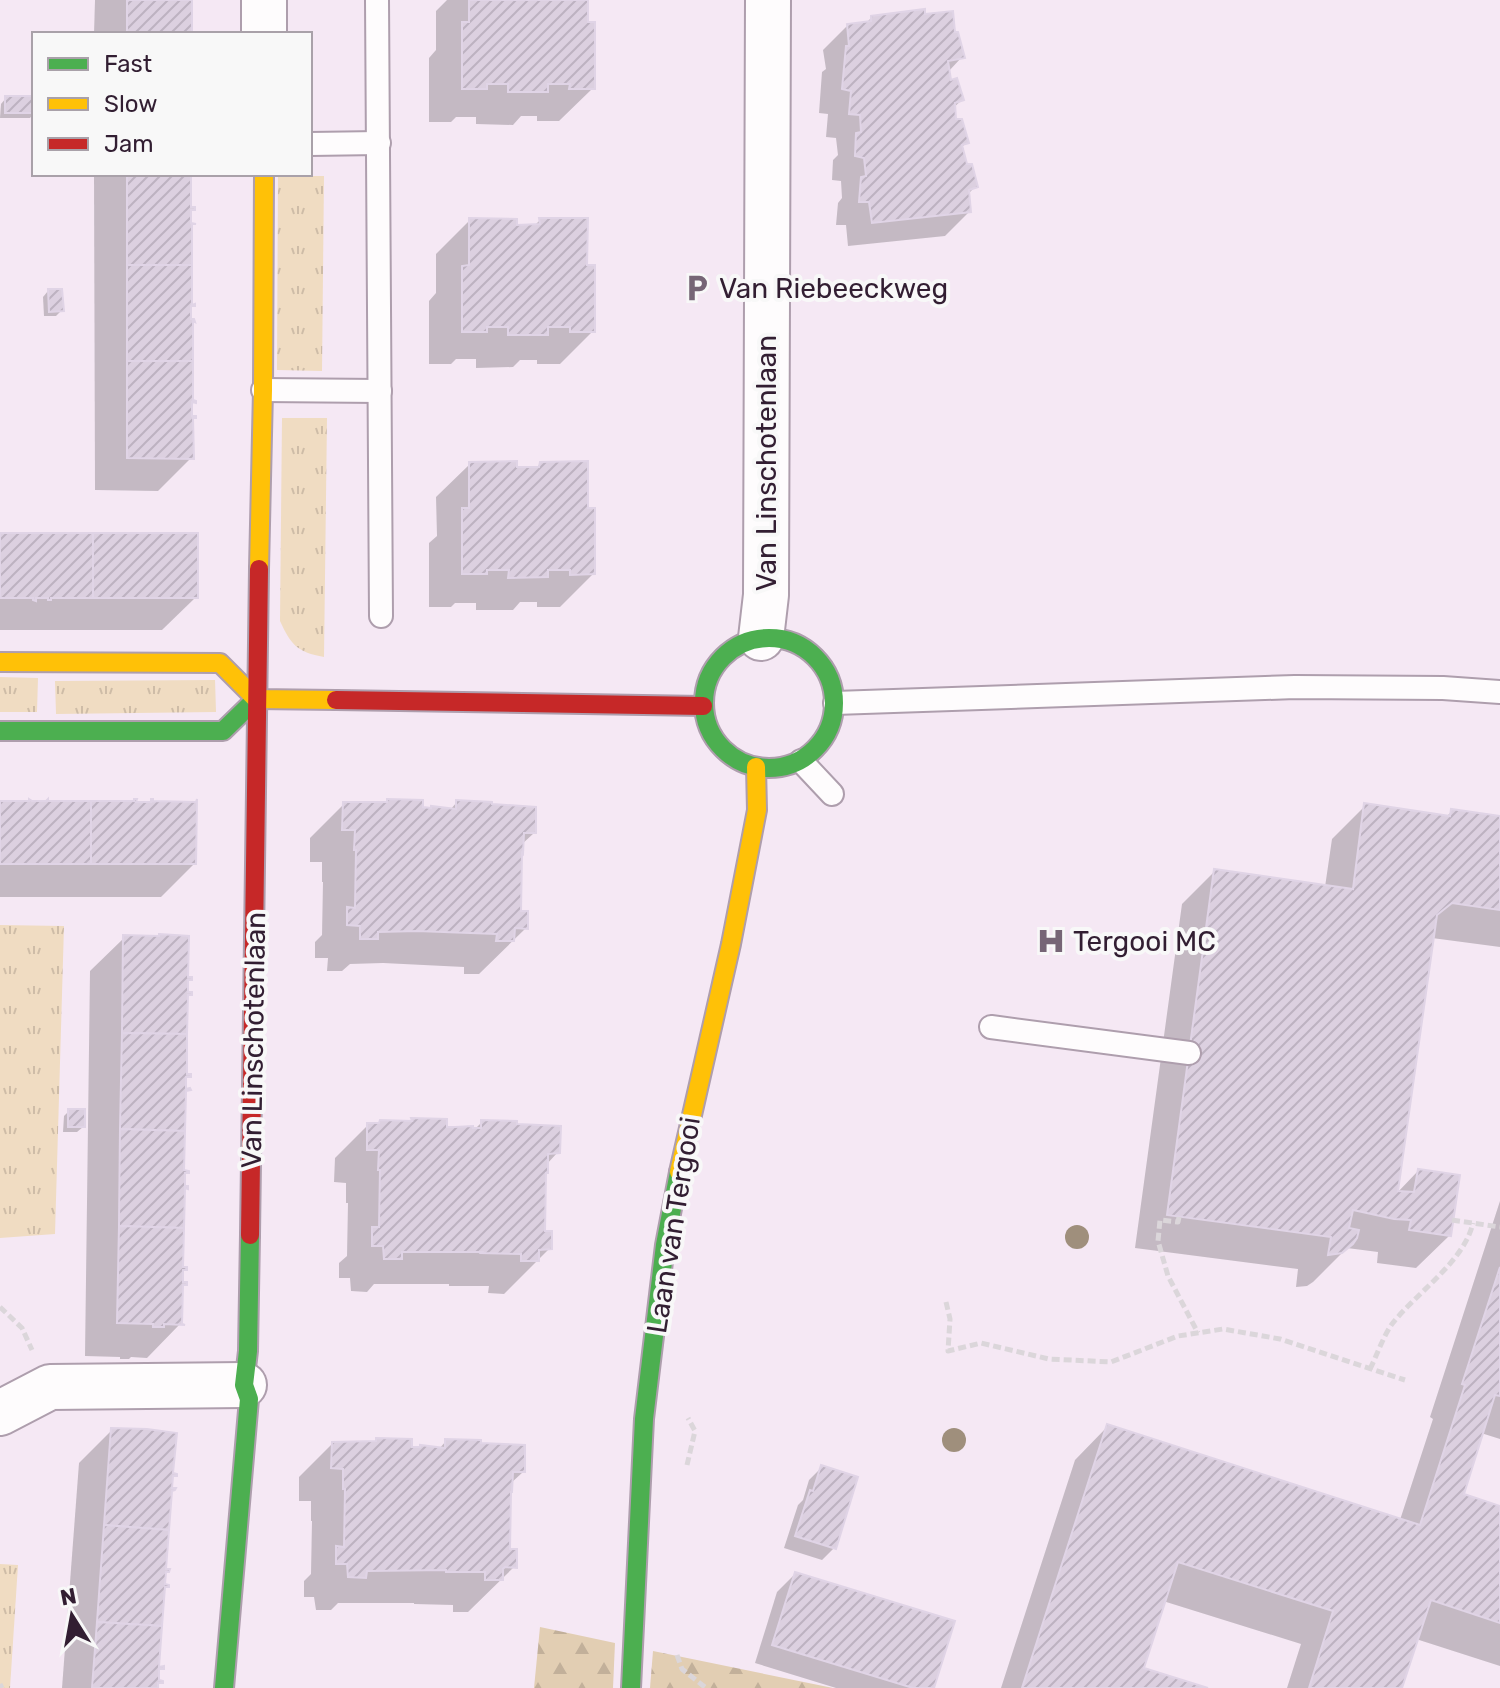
<svg xmlns="http://www.w3.org/2000/svg" width="1500" height="1688" font-family="Rubik,sans-serif">
<style>
.grass{fill:url(#grass-tufts)}
.forest{fill:url(#forest-firs)}
.shadow{fill:#0003}
.building{fill:url(#building-hatch);stroke:#e0d4e6;stroke-width:2}
.lines{fill:none;stroke-linecap:round;stroke-linejoin:round}
.lane-casing{stroke:#ae9ead;stroke-width:26}
.street-casing{stroke:#ae9ead;stroke-width:48}
.fast-casing{stroke:#ae9ead;stroke-width:22}
.slow-casing{stroke:#ae9ead;stroke-width:22}
.jam-casing{stroke:#ae9ead;stroke-width:22}
.path{stroke:#dbd6da;stroke-width:5;stroke-dasharray:8 4;stroke-linecap:butt}
.lane{stroke:#fefcfd;stroke-width:22}
.street{stroke:#fefcfd;stroke-width:44}
.fast{stroke:#4caf50;stroke-width:18}
.slow{stroke:#ffc107;stroke-width:18}
.jam{stroke:#c62828;stroke-width:18}
.tree{fill:#9f8f7c}
.labels{text-anchor:middle;stroke-width:8;stroke-linejoin:round;paint-order:stroke}
.poi-label{font-size:28px;fill:#321e32;stroke:#f8f8f8;text-anchor:start}
.street-label{font-size:28px;fill:#321e32;stroke:#f8f8f8}
</style>
<defs>
<pattern id="grass-tufts" width="24" height="20" patternUnits="userSpaceOnUse" patternTransform="scale(2)"><rect width="24" height="20" fill="#f0dcc2"/><path d="M3 7l-1-3M5 7V3M7 7l1-3M15 17l-1-3M17 17v-4M19 17l1-3" fill="none" stroke="#cebca7"/></pattern>
<pattern id="forest-firs" width="22" height="20" patternUnits="userSpaceOnUse" patternTransform="scale(2)"><rect width="22" height="20" fill="#e2ceb3"/><path d="M5 1l3.5 6h-7zM16 11l3.5 6h-7z" fill="#c2b09a"/></pattern>
<pattern id="building-hatch" width="6" height="6" patternUnits="userSpaceOnUse" patternTransform="scale(2)"><rect width="6" height="6" fill="#dcd0e0"/><path d="M-1 1l2-2M0 6l6-6M5 7l2-2" fill="none" stroke="#bdb2c1"/></pattern>
</defs>
<rect width="100%" height="100%" fill="#f5e8f4"/>
<g class="grass">
<path d="M278 176H324L322 371 277 370Z"/>
<path d="M282 418H327L324 657C297 652 291 645 280 621Z"/>
<path d="M0 677 38 678 37 712H0Z"/>
<path d="M215 680 216 712 56 714 55 681Z"/>
<path d="M0 925 64 926 55 1234 0 1238Z"/>
<path d="M0 1564 18 1565 10 1688H0Z"/>
</g>
<g class="forest">
<path d="M540 1627 615 1643 613 1688H534Z"/>
<path d="M653 1651 833 1688H650Z"/>
</g>
<g class="shadow">
<path d="M95 0H190V34H94Z"/>
<path d="M447 0H586L593 88 559 121H537V116H521L513 125 476 124V117H456L451 122H429V58L436 50V11Z"/>
<path d="M923 16 953 34 962 57 948 72 949 82 962 100 953 108 954 122 967 142 961 148 966 167 976 186 967 195 969 212 945 236 848 246 846 225H836L838 203 842 198 841 181 832 180 833 160 838 155 836 138 826 137 828 114 819 113 822 72 826 69 823 50 847 26 865 24 871 18Z"/>
<path d="M6 98H34V113L30 118H0L1 104Z"/>
<path d="M94 174H190L191 458 158 491 95 490Z"/>
<path d="M470 220 515 227 534 226 540 220 585 267 593 331 560 364H537V360H520L513 367 476 368V359H456L451 364H429V301L436 293V254Z"/>
<path d="M48 291 62 310 56 316H44L43 297Z"/>
<path d="M470 464 515 469H535L540 464 586 510 593 574 560 607H537V602H520L513 610H476V603H455L451 607H429V543L437 536 436 497Z"/>
<path d="M0 535 196 597 162 630H0Z"/>
<path d="M457 802 534 833 521 845 519 913 526 928 479 974H464V967L383 963 350 964 342 971H327L328 958H315V942L322 935 323 882H322V862H310V838L344 804 450 810Z"/>
<path d="M0 803 194 864 161 897H0Z"/>
<path d="M1365 806 1446 817 1452 811 1500 818V947L1432 938 1396 1194 1418 1171 1450 1235 1416 1268 1377 1263 1378 1252 1347 1248 1313 1282 1307 1286 1296 1287 1298 1269 1135 1248 1182 904 1215 871 1325 887 1332 839Z"/>
<path d="M124 938 180 1324 147 1358 131 1357 129 1359H120V1357L85 1356 90 971Z"/>
<path d="M69 1111 83 1127 77 1132H63L64 1116Z"/>
<path d="M412 1120 445 1129 474 1130 482 1122 558 1152 546 1165 543 1233 550 1248 504 1294 488 1293 489 1286H449V1284H374L367 1292 351 1291 350 1278H339V1263L347 1256 348 1203H346V1183L334 1182 335 1158 368 1125 409 1123Z"/>
<path d="M1500 1201V1439L1481 1433 1461 1496 1500 1508V1666L1416 1639 1400 1688H1287L1301 1644 1163 1601 1142 1669 1202 1688H1001L1075 1460 1108 1426 1400 1520 1433 1419 1430 1417Z"/>
<path d="M112 1430 156 1688H62L79 1463Z"/>
<path d="M377 1440 409 1448 439 1449 446 1441 523 1472 510 1484 508 1551 514 1567 468 1612H453V1605L414 1604V1603H338L331 1610H316L314 1597H304V1581L311 1574 312 1521H311V1501H299V1477L332 1444 373 1443Z"/>
<path d="M821 1468 834 1548 822 1560 784 1548 798 1505 803 1500 809 1480Z"/>
<path d="M795 1574 932 1688H836L755 1663 777 1592Z"/>
</g>
<g class="building">
<rect x="127" y="0" width="65" height="34"/>
<path d="M469 0H588V22H595V89H569L570 84H548V92H508V84H487V89H462V22H469Z"/>
<path d="M925 9V14L953 11 955 32H958L965 58 948 61 951 80 957 78 964 100 955 103 956 119H962L969 143 962 145 967 164H972L978 187 969 190 971 212 872 223 869 202H859L861 177 866 176 864 158 855 156 856 133 861 132 860 115 849 114 851 91 842 89 846 46H849L847 24 871 21V16Z"/>
<rect x="5" y="96" width="29" height="17"/>
<path d="M127 174H191V207H195V210H191V223L196 224H192V265H127Z"/>
<path d="M469 218 517 219V225L540 224 539 218H588L587 265H595V332H570V327H548V335H508V327H487V332H462V266L469 265Z"/>
<path d="M127 265H192V305L195 304V306H191V319H194L195 322 193 321V361H127Z"/>
<path d="M48 289H62L64 311 49 312Z"/>
<path d="M127 361H193V400L196 401V403L192 402V416H196V418H193L194 459 127 458Z"/>
<path d="M517 461V467H539L540 462 588 461V508H595V574L570 575V570H548V577L508 578 509 570H487V574H462V508H469V462Z"/>
<path d="M0 533H93V598H51V600H48V598H36V601L33 600V598H0Z"/>
<rect x="93" y="533" width="105" height="65"/>
<path d="M29 799 32 801H46L48 799V801H91V864H0V801H29Z"/>
<path d="M134 799H137L136 802H151V799H153V801L196 802 197 799 196 864H91V801H134Z"/>
<path d="M387 799 423 800V807L431 808V806L456 809V800L492 802V804L536 807V833H524L523 854 522 853 521 911H528V929L515 928 514 941H496L497 934 417 931 378 932V939H360V926L347 925V907L355 908 356 850H354L355 830H342L343 802H387Z"/>
<path d="M1364 803 1450 816 1451 809 1500 816V910L1452 903 1437 915 1398 1191 1414 1192 1418 1169 1460 1175 1451 1236 1409 1230 1411 1220 1394 1219 1353 1210 1349 1228 1359 1230 1357 1238 1353 1244 1342 1253 1328 1255 1331 1237 1167 1215 1214 869 1353 889Z"/>
<path d="M159 934 189 936 188 977H192V980H188V992H192V995H188L187 1034 122 1033 123 935 159 936Z"/>
<path d="M122 1033 187 1034V1074H191V1077H186V1089L190 1088 191 1090 186 1091 185 1131 120 1129Z"/>
<rect x="68" y="1109" width="17" height="18"/>
<path d="M411 1118 447 1119V1127H455L473 1126V1128H481V1120L517 1121V1124L561 1126 560 1153 548 1154V1173H546L545 1231H552V1249L539 1250V1261H521V1254L481 1253 482 1252H402V1259H384L383 1246H372V1227H379L380 1170H378L379 1150H367V1123H379L380 1120 412 1121Z"/>
<path d="M120 1129 185 1131 184 1170 189 1171V1173H185V1186H188V1189L185 1188 184 1228 119 1226Z"/>
<path d="M119 1226 184 1228 183 1267H187V1270H183V1282H187V1285H183L182 1324 185 1325 164 1324V1327H153V1324L117 1323Z"/>
<path d="M1500 1267V1396L1495 1395 1464 1494 1500 1506V1623L1431 1600 1402 1688H1309L1333 1611 1178 1562 1144 1668 1208 1688H1022L1107 1424 1420 1525 1465 1385 1462 1384Z"/>
<path d="M111 1428 147 1429 177 1433 173 1473 177 1474V1476H173L172 1488H176L175 1490 172 1491 169 1530 104 1525Z"/>
<path d="M376 1438 412 1439V1447H420V1445L445 1448V1439L481 1440V1443L525 1445V1472H513L512 1492H511L510 1549H517V1568L505 1567 503 1569V1580H485V1572H446V1570L367 1571 366 1578 348 1577 347 1564H336V1546L344 1547 345 1489H343V1469L331 1468 332 1442 376 1441Z"/>
<path d="M821 1465 858 1477 836 1549 795 1536 810 1490 813 1491Z"/>
<path d="M104 1525 169 1530 166 1569H170L169 1572H166L165 1584 169 1585V1587H165L162 1626 97 1622Z"/>
<path d="M795 1572 955 1621 934 1688H913L772 1645Z"/>
<path d="M97 1622 162 1626 159 1667 164 1666V1669H159V1680L163 1681V1683H158V1688H92Z"/>
</g>
<g class="lines">
<defs>
<g id="lane">
<path d="M377 0 381 616"/>
<path d="M310 144 379 143"/>
<path d="M263 390 380 391"/>
<path d="M835 703 1295 687 1443 688 1500 692"/>
<path d="M801 761 832 794"/>
<path d="M991 1027 1189 1053"/>
</g>
<g id="street">
<path d="M264 34V0"/>
<path d="M761 638 766 595 768 0"/>
<path d="M0 1413 50 1387 244 1385"/>
</g>
<g id="fast">
<circle cx="769" cy="703" r="65"/>
<path d="M0 731H223L256 699"/>
<path d="M224 1688 249 1399 244 1385 248 1351 250 1235"/>
<path d="M631 1688 644 1419 665 1245 679 1172"/>
</g>
<g id="slow">
<path d="M259 569 263 390 264 174"/>
<path d="M0 662 220 663 256 699 336 700"/>
<path d="M679 1172 731 944 757 810 756 767"/>
</g>
<g id="jam">
<path d="M336 700 703 706"/>
<path d="M250 1235 259 569"/>
</g>
</defs>
<use href="#lane" class="lane-casing"/>
<use href="#street" class="street-casing"/>
<use href="#fast" class="fast-casing"/>
<use href="#slow" class="slow-casing"/>
<use href="#jam" class="jam-casing"/>
<g class="path">
<path d="M1179 1217 1178 1222 1160 1220 1158 1241 1168 1276 1198 1333"/>
<path d="M1452 1220 1500 1227"/>
<path d="M946 1302 950 1319 948 1351 981 1343 1049 1359 1111 1362 1178 1336 1223 1329 1280 1339 1405 1380"/>
<path d="M0 1307 22 1328 32 1350"/>
<path d="M1370 1369C1377 1355 1383 1337 1392 1324 1416 1293 1464 1262 1473 1223"/>
<path d="M687 1465 695 1431 688 1418"/>
<path d="M677 1655 682 1669 706 1688"/>
<path d="M0 1684 2 1688"/>
</g>
<use href="#lane" class="lane"/>
<use href="#street" class="street"/>
<use href="#fast" class="fast"/>
<use href="#slow" class="slow"/>
<use href="#jam" class="jam"/>
</g>
<g class="tree">
<circle cx="1077" cy="1237" r="12"/>
<circle cx="954" cy="1440" r="12"/>
</g>
<defs>
<symbol id="parking-bare" viewBox="-9 -9 18 18"><path d="M-3.5-5.5H1a3.5 3.5 0 0 1 0 7H-1V5.5H-3.5ZM-1-3.4V-.6H.8a1.4 1.4 0 0 0 0-2.8Z" fill="#766576" stroke="#f8f8f8" stroke-width="2.5" paint-order="stroke"/></symbol>
<symbol id="hospital-bare" viewBox="-9 -9 18 18"><path d="M-5-5h3v3.5h4V-5h3V5h-3V1.5h-4V5h-3Z" fill="#766576" stroke="#f8f8f8" stroke-width="2.5" paint-order="stroke"/></symbol>
</defs>
<g fill-rule="evenodd">
<use href="#parking-bare" x="677" y="268" width="40" height="40"/>
<use href="#hospital-bare" x="1031" y="921" width="40" height="40"/>
</g>
<g class="labels">
<g class="poi-label">
<text x="719" y="298">Van Riebeeckweg</text>
<text x="1073" y="951">Tergooi MC</text>
</g>
<g class="street-label">
<text transform="translate(766 463) rotate(-90)" y="10">Van Linschotenlaan</text>
<text transform="translate(253 1040) rotate(-89)" y="10">Van Linschotenlaan</text>
<text transform="translate(673 1225) rotate(-81)" y="10">Laan van Tergooi</text>
</g>
</g>
<rect x="32" y="32" width="280" height="144" fill="#f8f8f8" stroke="#a9a1a9" stroke-width="2"/>
<rect x="48" y="58" width="40" height="12" fill="#4caf50" stroke="#a9a1a9" stroke-width="2"/>
<text x="104" y="72" font-size="24" fill="#321e32">Fast</text>
<rect x="48" y="98" width="40" height="12" fill="#ffc107" stroke="#a9a1a9" stroke-width="2"/>
<text x="104" y="112" font-size="24" fill="#321e32">Slow</text>
<rect x="48" y="138" width="40" height="12" fill="#c62828" stroke="#a9a1a9" stroke-width="2"/>
<text x="104" y="152" font-size="24" fill="#321e32">Jam</text>
<g transform="translate(72 1616) rotate(349)" stroke="#f8f8f8" stroke-width="6" paint-order="stroke">
<path d="M0-6L14 30L0 20L-14 30Z" fill="#321e32"/>
<text y="-12" font-size="22" font-weight="bold" text-anchor="middle" fill="#321e32">N</text>
</g>
</svg>
